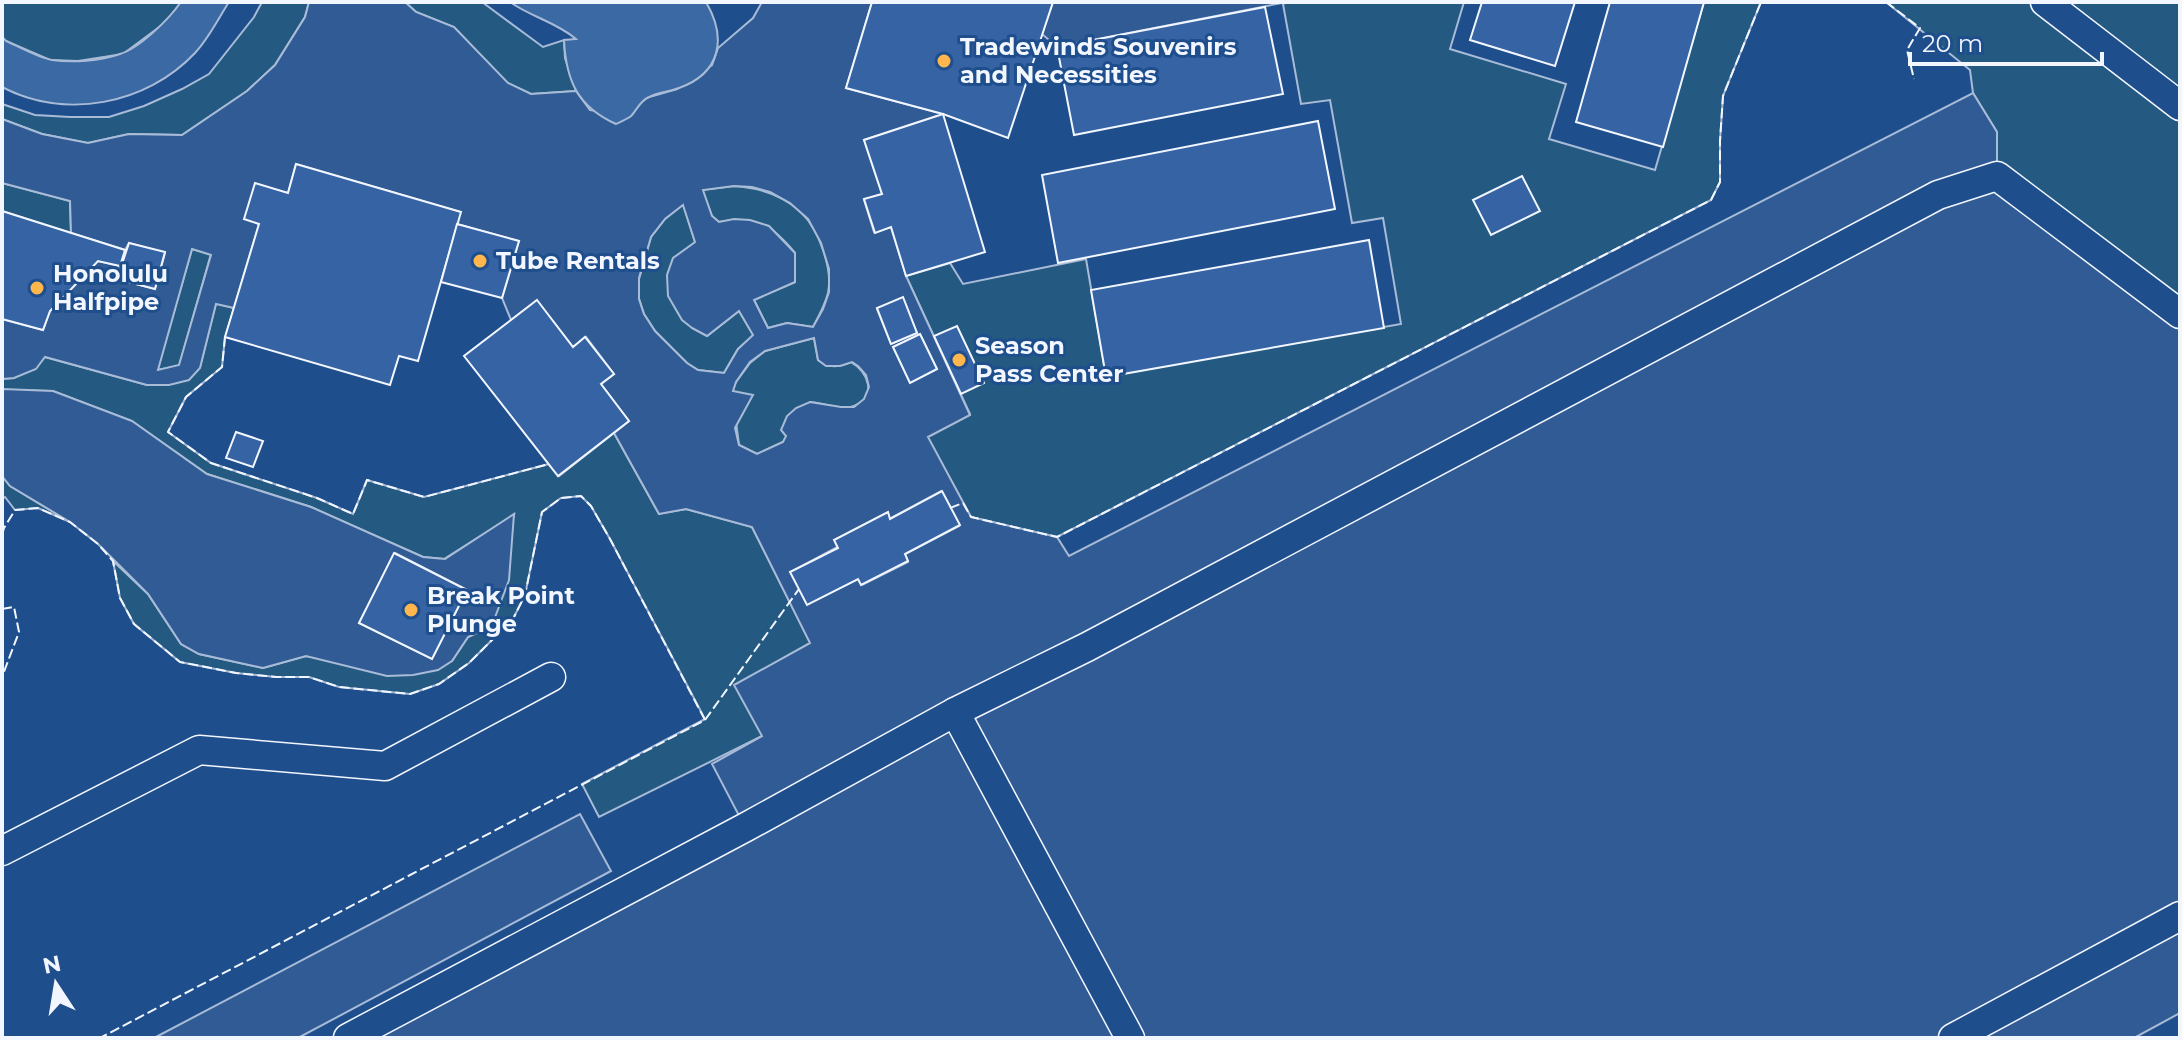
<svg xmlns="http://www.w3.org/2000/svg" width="2182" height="1040" font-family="Montserrat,sans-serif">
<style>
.green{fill:#245a82;stroke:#a8bbd7;stroke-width:2}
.parking{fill:#305b95;stroke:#a8bbd7;stroke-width:2;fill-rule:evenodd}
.water{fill:#3b69a3;stroke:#a8bbd7;stroke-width:2}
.building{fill:#3563a3;stroke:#f2f6ff;stroke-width:2}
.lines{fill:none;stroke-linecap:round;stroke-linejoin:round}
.lane-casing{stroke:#f2f6ff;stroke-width:31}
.lane{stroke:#1f4e8c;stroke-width:28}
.fence{stroke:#f2f6ff;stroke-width:2;stroke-dasharray:10 4;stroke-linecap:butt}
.poi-dot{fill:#ffb74d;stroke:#1f4e8c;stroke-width:3}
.labels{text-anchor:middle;stroke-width:6;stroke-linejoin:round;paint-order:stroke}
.poi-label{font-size:24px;font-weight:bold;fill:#f2f6ff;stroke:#1f4e8c;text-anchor:start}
</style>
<rect width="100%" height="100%" fill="#1f4e8c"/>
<g class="green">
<path d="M2 2H181L166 22 123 54 78 61 50 60 6 41 2 37Z"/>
<path d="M262 2H309L305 17 275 65 247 91 182 135 129 134 88 143 42 134 2 119V104L35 115 70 117H109L144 106 182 89 209 74 254 17Z"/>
<path d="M405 2H482L543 47 564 40 565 58 576 91 531 94 507 83 454 27 416 12Z"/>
<path d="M1287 2H1464L1450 49 1566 84 1549 139 1655 170 1704 2H1761L1723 96 1720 141V182L1711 200 1057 537 971 517 927 437 970 414 906 276 950 263 963 284 1086 259 1106 376 1401 324 1383 218 1352 223 1330 100 1301 104 1283 4Z"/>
<path d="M1886 2H2180V314L1997 176V132L1973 93 1970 70Z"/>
<path d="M2 183 70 201 71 233 2 211Z"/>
<path d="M734 186C777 189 810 207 823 250 828 264 831 278 828 293 825 305 819 316 813 327L787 323 768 328 754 300 795 282V253C773 226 756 215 719 222L712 216 702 190Z"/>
<path d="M683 204 695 242 692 328 707 336 739 311 754 336 738 349 724 373 698 370 687 363 655 331 644 314 639 299V279L651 237 665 219Z"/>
<path d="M192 249 211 254 179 366 157 370Z"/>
<path d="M216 303 234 308 225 337 222 367 186 397 168 432 211 463 317 498 353 514 367 480 424 497 549 464 559 476 614 433 659 514 686 509 752 527 811 644 762 736 599 817 582 784 705 719 610 539 591 506 581 496 561 498 542 512 525 595 513 619 469 663 439 684 410 694 339 687 309 677H276L236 673 180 662 134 624 120 598 113 561 148 594 181 644 199 654 263 668 306 656 317 658 452 661 468 637 483 630 514 515 444 559 423 557 311 507 207 474 131 421 53 391 2 390V379L14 378 45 357 147 385 200 367Z"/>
<path d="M814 338 818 360C829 369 839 367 851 362 868 371 878 397 854 406 842 411 823 403 810 402L783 442 757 454 739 445 732 391 736 382 750 363 765 351Z"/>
<path d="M2 476 10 486 70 522 38 508 15 510 5 497 2 499Z"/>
</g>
<g class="parking">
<path d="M309 2H405L416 12 454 27 508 83 531 94 576 91 590 110 631 116 638 105 646 98 677 89 712 65 718 48 753 18 762 2H872L846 88 943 114 864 140 882 194 864 200 874 232 891 227 906 276 970 415 928 437 971 517 1057 537 1069 556 1973 93 1997 132V176L2180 314V1013L2134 1038H348L745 827 712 764 762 736 734 685 810 643 752 527 686 509 659 514 614 433 629 421 601 384 614 374 586 337 573 347 537 301 511 320 502 298 519 241 457 224 460 212 296 164 288 193 255 184 259 224 234 308 216 304 200 368 189 380 169 385H147L45 357 36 369 14 378 2 379V319L43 330 50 311 98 261 120 266 117 279 155 289 165 253 129 243 125 250 71 233 70 201 2 183V119L42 134 88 143 129 134 182 135 247 91 275 65 305 17ZM734 186 752 187 770 192 790 203 808 219 821 243 829 269V292L823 309 813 327 787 323 768 328 754 300 795 282V253L769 226 750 220 734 219 719 222 712 216 703 190ZM683 205 695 242 673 258 667 275 668 296 682 320 692 328 707 336 739 311 753 335 738 349 724 373 698 370 687 363 655 331 644 314 639 299V278L651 237 665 219ZM192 249 211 255 179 365 158 370ZM903 298 917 333 891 344 877 309ZM920 334 937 369 910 383 893 347ZM814 338 818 360 826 366H840L852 362 858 366 866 375 869 387 864 399 854 407H841L810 402 796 408 787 416 781 430 786 436 783 442 757 454 739 445 735 428 753 395 733 391 736 382 750 362 765 351ZM941 491 959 526 905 554 908 562 862 585 858 579 807 604 791 572Z"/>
<path d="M1053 2H1287L1057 47 1042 34Z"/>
<path d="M3 389 53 391 132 421 207 474 311 507 423 557 445 559 514 514 509 580 494 620 483 630 468 637 452 661 438 670 413 675 387 676 306 656 263 668 199 654 181 644 148 594 98 544 70 522 10 486 2 476ZM395 553 467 590 432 659 359 623Z"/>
<path d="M580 814 611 871 298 1038H154Z"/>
</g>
<g class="water">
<path d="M181 2H229C218 19 209 38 195 53 146 105 65 120 2 87V37L6 41C20 47 37 57 52 60 73 63 100 61 120 54 140 48 169 19 181 2Z"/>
<path d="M510 2H706C727 38 721 73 679 88 669 92 658 92 649 97 640 101 638 108 632 115 629 119 621 121 616 124 578 107 566 81 564 40L576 39C556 22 531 17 510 2Z"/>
</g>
<g class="building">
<path d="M872 2H1053L1008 138 943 114 846 88Z"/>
<path d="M1482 2H1575L1555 66 1470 40Z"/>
<path d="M1610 2H1704L1663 147 1576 122Z"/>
<path d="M1265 7 1283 94 1074 135 1057 47Z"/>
<path d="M943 114 985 252 906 276 891 227 875 233 864 199 882 194 864 140Z"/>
<path d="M1318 121 1335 209 1058 263 1042 175Z"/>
<path d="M296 164 461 212 418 361 399 356 390 385 225 337 259 224 244 219 255 183 288 193Z"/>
<path d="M1522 176 1540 211 1491 235 1473 200Z"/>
<path d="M2 211 125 250 120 266 98 261 50 311 43 330 2 319Z"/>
<path d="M457 224 519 241 502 298 441 282Z"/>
<path d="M1369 240 1384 328 1106 377 1091 290Z"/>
<path d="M129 243 165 252 155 289 117 279Z"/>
<path d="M903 297 917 333 891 344 877 308Z"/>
<path d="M537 300 573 347 585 337 614 374 601 384 629 421 558 476 464 356Z"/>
<path d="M957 326 984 383 961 394 934 336Z"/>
<path d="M920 334 937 369 910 383 893 347Z"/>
<path d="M236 432 263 441 253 467 226 458Z"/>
<path d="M942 491 960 525 905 554 908 561 861 585 858 579 807 605 790 572 838 548 834 540 888 512 890 519Z"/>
<path d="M394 553 467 590 432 659 359 623Z"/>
</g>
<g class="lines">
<defs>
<g id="lane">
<path d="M2045 2 2180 106"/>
<path d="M955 712 1130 1038"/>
<path d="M2 851 199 750 385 766 551 677"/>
<path d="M348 1038 746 827 955 712 1087 647 1938 195 1997 176 2180 314"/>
<path d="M1953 1038 2180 916"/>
</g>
</defs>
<use href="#lane" class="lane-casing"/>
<use href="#lane" class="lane"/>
<g class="fence">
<path d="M1886 2 1920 28 1907 50 1914 79"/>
<path d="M225 337 222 367 186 397 168 432 211 463 317 498 353 514 367 480 424 497 549 464"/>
<path d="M950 508 963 503 971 517 1057 537 1711 200 1720 182V141L1723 96 1761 2"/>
<path d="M2 535 4 528 15 510 38 508 70 522 98 544 113 561 120 598 134 624 180 662 236 673 276 677H309L339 687 410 694 439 684 469 663 513 619 525 595 542 512 561 498 581 496 591 506 610 539 705 720 100 1038"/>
<path d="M2 609 14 607 19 632 2 677"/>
<path d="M705 720 799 589"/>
</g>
</g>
<g class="poi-dot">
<circle cx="944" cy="61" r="8"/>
<circle cx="480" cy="261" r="8"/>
<circle cx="37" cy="288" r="8"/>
<circle cx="959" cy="360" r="8"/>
<circle cx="411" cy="610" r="8"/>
</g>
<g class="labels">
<g class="poi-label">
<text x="960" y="55">Tradewinds Souvenirs<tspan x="960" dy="28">and Necessities</tspan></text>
<text x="496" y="269">Tube Rentals</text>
<text x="53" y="282">Honolulu<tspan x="53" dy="28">Halfpipe</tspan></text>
<text x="975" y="354">Season<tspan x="975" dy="28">Pass Center</tspan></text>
<text x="427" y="604">Break Point<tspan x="427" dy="28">Plunge</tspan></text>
</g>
</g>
<rect width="2182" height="1040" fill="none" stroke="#f2f6ff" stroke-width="8"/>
<g transform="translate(56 984) rotate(348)" stroke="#1f4e8c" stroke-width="6" paint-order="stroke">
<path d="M0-6L14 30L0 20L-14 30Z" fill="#f2f6ff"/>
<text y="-12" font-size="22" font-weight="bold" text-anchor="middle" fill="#f2f6ff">N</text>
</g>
<path d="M1910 52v12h192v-12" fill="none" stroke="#f2f6ff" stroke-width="4"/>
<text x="1922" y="52" font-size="24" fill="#f2f6ff" stroke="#1f4e8c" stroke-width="6" paint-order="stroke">20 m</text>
</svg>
